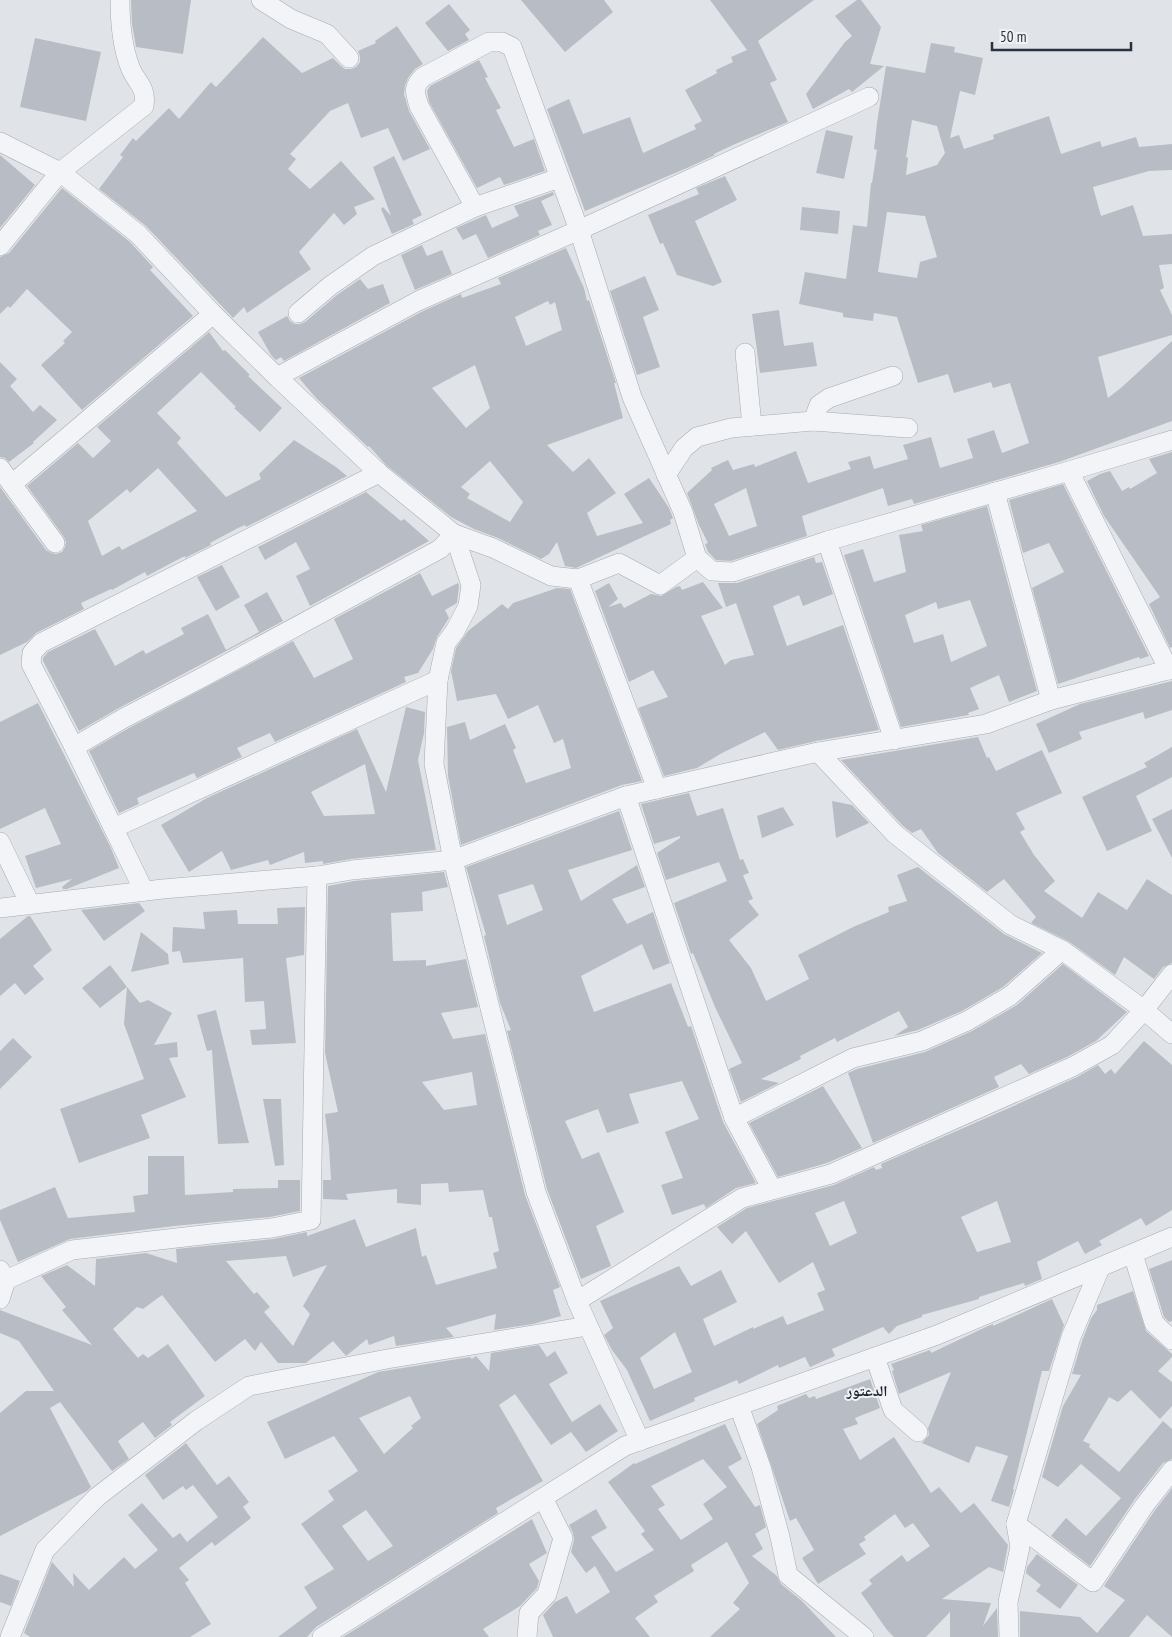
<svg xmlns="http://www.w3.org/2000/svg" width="1172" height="1637" font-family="'PT Sans Narrow','Noto Naskh Arabic',sans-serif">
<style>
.building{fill:#b8bdc5;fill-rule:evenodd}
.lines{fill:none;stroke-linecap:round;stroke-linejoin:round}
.minor-casing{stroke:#a6abb2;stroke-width:20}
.minor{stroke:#f3f4f7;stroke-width:19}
.labels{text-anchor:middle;stroke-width:4;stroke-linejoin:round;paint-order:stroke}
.neighbourhood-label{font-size:15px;font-weight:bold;fill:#1c232f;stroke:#f0f2f6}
</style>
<rect width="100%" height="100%" fill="#e0e4e8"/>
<g class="building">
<path d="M131 0H191L183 54 136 47 132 24Z"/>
<path d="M521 0H604L613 12 565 52Z"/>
<path d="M710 0H814L758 41 777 80 770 83 788 122 735 144 714 154 715 155 687 168 585 211 547 109 569 99 583 134 630 117 643 153 696 129 694 125 702 121 685 90 717 73 716 70 733 62 731 57 747 50Z"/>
<path d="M857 0H861L881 27 870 64 884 66 852 92 849 89 813 109 806 94 845 42 852 36 835 16Z"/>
<path d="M449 4 470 30 465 34 469 40 448 51 425 23Z"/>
<path d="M397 26 423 64 415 69 408 78 405 86 404 94 409 111 430 149 403 161 388 128 361 138 348 103 330 111 290 154 296 159 288 169 310 189 341 161 375 199 354 207 357 214 344 225 334 213 299 252 311 269 247 313 244 307 233 318 146 226 99 189 123 157 120 155 133 138 136 141 169 108 179 119 211 82 216 87 263 37 302 73 333 58 341 66 345 69H351L356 67 360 62V56L358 51 376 43 375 41Z"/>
<path d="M35 38 101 52 86 121 20 107Z"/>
<path d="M931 43 955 47 954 52 983 58 975 95 960 91 950 138 959 135 964 149 994 139 993 135 1049 116 1061 154 1100 141 1102 147 1136 137 1139 147 1172 144V170L1149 171 1093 187 1101 216 1133 205 1143 236 1172 234V264L1159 265 1164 288 1160 290 1172 315V335L1098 357 1108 398 1122 387 1172 341V421L1059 462 914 504 912 499 888 506 883 488 802 516 807 536 731 561 716 560 708 552 705 544 708 543 699 525 687 493 712 470 711 468 728 460 733 470 754 464 755 467 796 451 808 483 851 469 848 462 870 456 874 469 908 459 903 445 931 437 940 468 973 458 967 439 994 430 1002 453 1029 443 1010 383 993 388 991 382 954 393 948 374 918 383 897 317 874 313 873 321 843 317V313L799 304 805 272 846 279 853 225 867 227 871 183H872L877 150 874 149 877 123 886 66 925 73ZM912 120 937 126 945 153 937 165 906 175 908 158 906 157ZM887 212 925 216 937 257 920 262 917 278 878 272ZM746 488 757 526 729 536 714 504Z"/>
<path d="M479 60 488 77 485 78 501 108 496 110 514 147 534 139 545 171 504 185 500 177 477 188 429 102 427 91 430 86Z"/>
<path d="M826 130 853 136 844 179 816 173Z"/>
<path d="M0 155 35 185 0 228Z"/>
<path d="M394 156 422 215 412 220 414 224 392 234 381 209 383 207 391 216 373 167Z"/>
<path d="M725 176 737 200 695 221 722 282 713 286 677 275 663 243 660 244 648 215 699 194 696 188Z"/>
<path d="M62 188 130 242 153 267 150 270 193 316 82 410 41 365 65 343 63 341 72 332 27 289 10 308 8 306 0 314V257L9 253Z"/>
<path d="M553 192 554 195 541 201 552 225 538 231 540 235 488 258 476 234 463 240 456 228 486 215 492 228 519 216 514 206Z"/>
<path d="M802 207 840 211 838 234 800 230Z"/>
<path d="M422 245 427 256 442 250 452 274 415 290 401 255Z"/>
<path d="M566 248 584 288 587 301 589 300 616 383H614L623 418 547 445 573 472 589 458 616 493 587 513 597 536 643 523 624 494 649 478 669 508 673 518 670 520 671 524 576 568 565 566 557 542 549 554 541 559 498 538 474 529 451 517 386 465 369 446 368 447 316 398 299 378 423 311 461 294 462 298 501 284 498 278ZM548 301 550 305 555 302 562 330 526 346 515 317ZM475 365 490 408 466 428 432 388ZM490 461 523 502 510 522 467 498 470 494 461 487Z"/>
<path d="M645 276 659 310 643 317 660 367 637 375 610 291Z"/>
<path d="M360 279 368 289 383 284 390 303 284 361 281 357 276 360 271 355 258 332 287 316 290 321 295 324H300L305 322 337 295Z"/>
<path d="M779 310 784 346 813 342 817 366 760 373 752 314Z"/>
<path d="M209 332 223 351 225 350 250 375 248 376 282 408 260 432 234 408 236 407 201 372 157 413 181 438 177 443 226 497 261 479 259 474 294 440 336 467 347 476 246 527 245 525 238 528 210 543 211 545 185 558V556L177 560 147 576 145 572 112 590 111 589 81 603 84 609 36 633 27 642 0 655V487L46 550 51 553 56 554 62 552 65 547 66 542 64 537 27 486 78 443 93 458 111 441 97 427ZM158 468 197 511 122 550 119 546 102 556 88 521 127 489 130 493Z"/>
<path d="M0 362 17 379 10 386 33 412 40 405 57 420 33 442 34 443 9 462 5 458 0 457Z"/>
<path d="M1172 452V647L1170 648 1149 604 1160 597 1104 516 1087 481 1100 474 1110 471 1122 491 1129 487 1130 489 1157 473 1149 459Z"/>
<path d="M1063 484 1149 656 1140 659 1139 657 1058 684 1032 588 1064 572 1049 543 1023 553 1009 500Z"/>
<path d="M366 492 401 521 404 519 429 541 310 606 296 576 310 569 296 542 265 560 258 547Z"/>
<path d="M987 506 1037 691 1009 702 999 675 970 688 979 709 968 713 969 715 901 727 844 555 863 549 874 582 906 572 899 535 923 531 921 525ZM970 600 987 646 951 662 943 634 914 643 905 615 936 602 938 609Z"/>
<path d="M814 557 816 563 822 562 833 594 803 606 799 595 773 606 787 646 843 625 879 730 816 741 778 750 765 732 722 753 697 768 664 776 638 708 668 697 653 670 629 682 595 591 609 583 618 599 608 607 621 603 624 608 651 594 661 596 676 587 680 586 682 590 703 582 723 608 701 616 725 665 731 660 754 655 736 603 726 607 718 583H737Z"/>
<path d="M222 565 240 597 216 611 197 577Z"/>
<path d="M420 573 432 596 458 583 459 586 457 603 445 610 449 618 437 637 433 649 418 673 404 677 406 682 275 742 270 733 237 748 242 757 197 778 194 773 137 798 139 804 119 813 89 751 129 728 293 641 314 678 353 659 334 619Z"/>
<path d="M557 588 570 589 642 781 622 785 461 845 448 776 447 727 465 722 470 740 505 724 516 748 513 750 526 783 571 768 563 739 554 743 538 705 508 719 496 694 457 701 451 671 456 648 468 631 502 604 508 609 513 603Z"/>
<path d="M267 592 283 621 119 708 79 731 43 661V658L48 652 95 629 115 666 143 650 146 654 184 634 181 628 208 614 226 650 259 632 244 605Z"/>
<path d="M1172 681V710L1145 719 1143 712 1079 732 1082 739 1049 753 1036 724 1080 704Z"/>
<path d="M38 703 110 846 119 868 67 889H63L62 887 72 879 36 888 25 856 61 844 45 808 0 829V722Z"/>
<path d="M406 707 425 712 424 733 418 760 436 850 351 859 323 864V861L305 863 304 852 270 865 268 860 231 870 222 851 189 872 161 825 207 798 357 729 386 792ZM365 764 375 814 324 816 311 792Z"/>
<path d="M978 737 987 758 989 757 996 771 1042 750 1062 793 1016 813 1025 829 1020 832 1034 855 1055 881 1044 891 1082 918 1098 892 1127 910 1147 879 1172 895V963L1163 967 1154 979 1124 957 1115 975 1068 941 1031 923 1036 917 1004 879 987 892 938 853 921 829 912 833 903 826 841 760Z"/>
<path d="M1172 747V777L1136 796 1152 831 1107 851 1082 797 1147 767 1144 763Z"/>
<path d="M689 793 697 816 723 808 740 860 743 859 749 873 743 875 753 899 748 901 759 915 729 940 751 968 766 1001 809 979 798 955 853 927 889 912 888 907 907 901 897 875 918 867 1004 934 1042 953 1003 987 962 1011 918 1030 894 1036 908 1027 899 1011 837 1042 835 1038 800 1056 801 1059 761 1079 779 1083 741 1102 729 1069 742 1063 715 1007 693 953 691 954 674 903 727 881 719 862 666 880 657 853 680 838V836L654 844 641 804Z"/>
<path d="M832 801 852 805 869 823 836 838Z"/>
<path d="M783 807 794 825 762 838 757 816Z"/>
<path d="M1172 809V858L1152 819Z"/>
<path d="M619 811 632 850 568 870 581 901 637 865 645 887 612 899 627 924 653 912 670 963 653 970 642 944 581 976 594 1012 671 983 688 1027 691 1026 723 1122 756 1183 736 1188 706 1208 704 1204 672 1215 661 1185 683 1178 665 1132 699 1119 682 1081 629 1094 639 1123 607 1133 598 1109 565 1121 582 1159 599 1152 624 1212 596 1226 611 1266 581 1279 547 1189 507 1031 511 1030 500 1003 484 936 486 935 466 867ZM533 884 543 910 507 925 498 895Z"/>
<path d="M444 872 448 887 422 892 423 911 391 913 393 961 426 960V966L466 959 478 1007 441 1013 453 1039 485 1034 525 1195 560 1287 553 1290 561 1316 533 1324 494 1330 496 1314 446 1328 454 1337 396 1346 394 1336 369 1345 367 1339 346 1356 333 1341 306 1363H278L261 1342 255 1351 245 1339 215 1362 162 1295 143 1309 137 1307 113 1329 138 1358 143 1354 148 1358 168 1344 205 1396 170 1422 172 1425 155 1438 143 1422 118 1441 129 1459 112 1471 60 1402 50 1408 91 1487 87 1491 0 1536V1413L26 1391H54L19 1341 0 1333V1310L92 1345 62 1310 66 1307 41 1276 67 1265 95 1286 96 1259 146 1253 177 1263 176 1249 273 1239 307 1232V1236L355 1219 366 1247 416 1228 422 1257 426 1255 436 1285 497 1268 493 1253 499 1251 492 1217H489L483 1190 449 1192 448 1183 421 1184V1205L397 1203V1189L346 1194 348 1200 323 1199V1180H331L329 1146 325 1114 338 1112 325 1053 328 886 354 881ZM472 1072 477 1105 444 1110 422 1082ZM286 1256 293 1277 327 1265 303 1306 310 1314 293 1346 264 1312 270 1307 257 1292 254 1294 226 1261Z"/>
<path d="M139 903 145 911 104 941 81 910Z"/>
<path d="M305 907 304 955 286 958 296 1043 252 1045 250 1030 266 1029 264 1001 245 1002 243 958 183 963 180 951 172 952 173 927 205 929 203 912 237 910 238 924H278L277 908Z"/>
<path d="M28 916H30L52 950 33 966 44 979 25 995 15 983 0 996V939Z"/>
<path d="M141 932 168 954 169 964 131 972Z"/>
<path d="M1063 964 1127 1012 1096 1041 1067 1057 1029 1074 1021 1064 994 1077 999 1087 873 1143 848 1073 857 1069 925 1052 972 1031 1017 1005Z"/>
<path d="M110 965 127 987 100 1008 82 988Z"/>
<path d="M127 987 140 1003 148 1000 172 1013 154 1045 177 1042 178 1057 169 1058 186 1097 141 1115 150 1138 79 1163 60 1109 144 1079 124 1024Z"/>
<path d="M216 1010 225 1047 249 1143 218 1144 212 1050 207 1051 197 1015Z"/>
<path d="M13 1038 32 1057 0 1089V1051Z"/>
<path d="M1144 1041 1172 1065V1210L1146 1226 1141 1218 1099 1241 1102 1245 1085 1254 1078 1241 1037 1262 1042 1279 1025 1286 1024 1283 979 1297V1299L922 1315V1317L897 1326 889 1334 883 1327 832 1349 835 1356 810 1367 805 1357 779 1368 778 1365 739 1384 737 1380 694 1398 695 1401 650 1421 627 1370 612 1350 604 1335 613 1328 600 1301 679 1266 691 1286 721 1270 737 1302 703 1319 714 1346 753 1327V1329L783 1316 787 1325 824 1310 817 1293 825 1290 813 1262 779 1283 746 1231 732 1244 717 1227 747 1208 834 1185 874 1167 876 1170 882 1168 881 1164 1009 1108 1077 1077 1098 1065 1105 1074 1111 1069 1115 1074ZM844 1201 857 1233 830 1246 815 1213ZM997 1201 1011 1242 977 1252 961 1217ZM675 1332 692 1372 654 1389 640 1358Z"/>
<path d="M823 1086 862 1148 827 1163 778 1177 749 1123Z"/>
<path d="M263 1099H281L284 1165 275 1166Z"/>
<path d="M148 1156H184L185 1195 233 1192V1189L278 1188V1180H300V1211L270 1217 174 1226 70 1239 18 1262 0 1220V1210L55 1187 68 1218 135 1212 133 1196 148 1194Z"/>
<path d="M1172 1260V1321L1169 1322 1164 1317 1149 1269Z"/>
<path d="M1133 1291 1146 1331 1172 1354V1357L1158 1371 1172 1382V1406L1160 1419 1131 1390 1118 1402 1109 1397 1083 1441 1090 1444 1089 1447 1119 1472 1163 1421 1172 1429V1459L1163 1463 1135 1499 1090 1566 1051 1536 1066 1518 1086 1536 1121 1498 1081 1464 1058 1487 1042 1477 1063 1406 1081 1375 1072 1374 1082 1341 1091 1318 1097 1310V1305Z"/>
<path d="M1052 1299 1064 1325 1049 1371H1042L1013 1489 1014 1490 1009 1507 991 1501 1008 1456 976 1446 969 1463 922 1443 929 1435 928 1428 951 1372 899 1394 892 1371 894 1370 891 1364 930 1350 931 1353 988 1326 993 1324V1326Z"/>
<path d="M539 1345 547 1357 555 1351 568 1373 549 1384 572 1422 600 1404 618 1431 586 1452 571 1432 551 1445 515 1394 499 1405 543 1481 496 1508 498 1513 316 1627 307 1637H278L317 1608 304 1587 334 1569 301 1524 334 1500 328 1491 358 1471 334 1436 285 1459 267 1422 378 1372 470 1357 472 1359 476 1356 489 1371 491 1353ZM410 1396 421 1418 411 1426 413 1428 384 1454 359 1418ZM366 1510 393 1546 368 1561 342 1526Z"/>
<path d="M870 1379 880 1408 855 1418 858 1424 843 1429 860 1460 894 1437 931 1493 939 1487 961 1513 974 1503 1008 1545 1003 1572 989 1567 942 1599 991 1603 983 1626 997 1608 998 1637H950V1612L926 1637H894L887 1630 861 1593 872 1584 869 1580 902 1555 907 1562 930 1546 913 1523 905 1528 895 1514 864 1537 866 1540 859 1544 866 1554 818 1584 802 1558 814 1550 796 1518 790 1521 757 1424 778 1410 777 1406 806 1394 809 1398 815 1396 816 1399Z"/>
<path d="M725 1424 742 1459 728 1467 755 1507 760 1505 766 1527 755 1534 763 1549 752 1556 777 1576 781 1584 802 1601 836 1637H710L740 1609 733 1603 749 1583 727 1542 691 1565 694 1571 654 1596 658 1602 635 1618 650 1637H553L543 1615 555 1602 567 1596 576 1614 610 1592 595 1566 586 1573 571 1552 574 1540 573 1533 569 1525 596 1509 607 1528 591 1537 616 1572 654 1550 641 1534 645 1531 608 1482 634 1463 635 1464ZM703 1459 727 1487 703 1504 713 1519 681 1540 658 1509 665 1505 651 1486Z"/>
<path d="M186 1443 217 1485 229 1476 249 1502 243 1507 251 1518 215 1546 212 1542 179 1568 189 1580 185 1583 211 1624 190 1637H30L24 1633 52 1562 74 1587 73 1573 89 1590 124 1557 135 1569 158 1550 128 1515 142 1503 173 1538 180 1533 187 1542 218 1517 193 1485 186 1490 183 1486 163 1500 145 1475Z"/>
<path d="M1172 1488V1637L1147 1615 1129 1637H1020V1611L1080 1617 1097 1633 1125 1600 1104 1586 1153 1513Z"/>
<path d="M532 1519 547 1553 529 1564 539 1581 537 1588 520 1606 483 1629 489 1637H343Z"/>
<path d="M1037 1554 1078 1585 1060 1609 1036 1591 1041 1585 1026 1573 1027 1567Z"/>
<path d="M0 1574 20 1581 11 1606 0 1602Z"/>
</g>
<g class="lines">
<defs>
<g id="minor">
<path d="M261 0 291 19 327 34 349 58"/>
<path d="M0 142 60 172 138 234 213 314 277 377 379 473 454 534 493 548 551 576 578 579 657 789"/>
<path d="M475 207 419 106C415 92 412 88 423 77L489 42H502L512 47 579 230 632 397 683 512 697 558 712 571 733 572 827 541 1069 471 1172 440"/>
<path d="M0 246 60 172 144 106C147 86 136 83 130 67 122 46 120 22 120 0"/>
<path d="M298 313 330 286 373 256 475 207 559 178"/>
<path d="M745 353 752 426"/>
<path d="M277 377 418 301 579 230 869 97"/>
<path d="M813 421 819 405 829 398 893 376"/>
<path d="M0 468 55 543"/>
<path d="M1069 471 1169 670"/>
<path d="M666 475 684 448 697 437 731 428 813 421 908 428"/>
<path d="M12 484 213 314"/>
<path d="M995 492 1051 700"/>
<path d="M454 534 471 585 468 606 455 631 446 643 438 680 434 764 453 860 536 1192 577 1301 640 1441"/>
<path d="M827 541 894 740"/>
<path d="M578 579 619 563 660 585 697 558"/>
<path d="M74 747 124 718 203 677 440 549 454 534"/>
<path d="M818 752 895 834 1011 925 1062 950 1144 1010 1172 1034"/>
<path d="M626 796 734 1118 772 1189"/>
<path d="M114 828 438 680"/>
<path d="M0 842 30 904"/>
<path d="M144 891 74 747 31 664 32 653 41 643 379 473"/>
<path d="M0 908 163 889 317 876 352 870 453 860 626 796 818 752 986 724 1051 700 1172 669"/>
<path d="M734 1118 853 1058 922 1041 967 1021 1010 996 1062 950"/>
<path d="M1133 1254 1154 1323 1172 1340"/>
<path d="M0 1270 6 1280 0 1299"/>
<path d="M6 1280 72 1250 211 1234 272 1228 311 1220 317 876"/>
<path d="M577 1301 742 1198 831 1174 1072 1067 1112 1045 1144 1010 1172 974"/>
<path d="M875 1357 893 1410 918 1432"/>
<path d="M739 1406 761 1467 780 1537 788 1575 864 1637"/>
<path d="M1016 1524 1093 1582 1144 1506 1172 1470"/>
<path d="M10 1637 45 1550 97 1497 196 1421 249 1386 387 1359 588 1326"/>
<path d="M322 1637 625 1446 937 1335 1172 1237"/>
<path d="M527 1637 529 1613 547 1594 563 1538 543 1498"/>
<path d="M1009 1637 1008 1602 1020 1547 1016 1524 1071 1337 1100 1268"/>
</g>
</defs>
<use href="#minor" class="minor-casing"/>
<use href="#minor" class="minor"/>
</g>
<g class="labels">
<g class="neighbourhood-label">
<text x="867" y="1396">الدعتور</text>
</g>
</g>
<path d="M992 42v8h139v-8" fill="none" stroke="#2a323f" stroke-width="2.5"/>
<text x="1000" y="42" font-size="15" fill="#2a323f" stroke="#f0f2f6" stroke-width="4" paint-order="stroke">50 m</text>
</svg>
